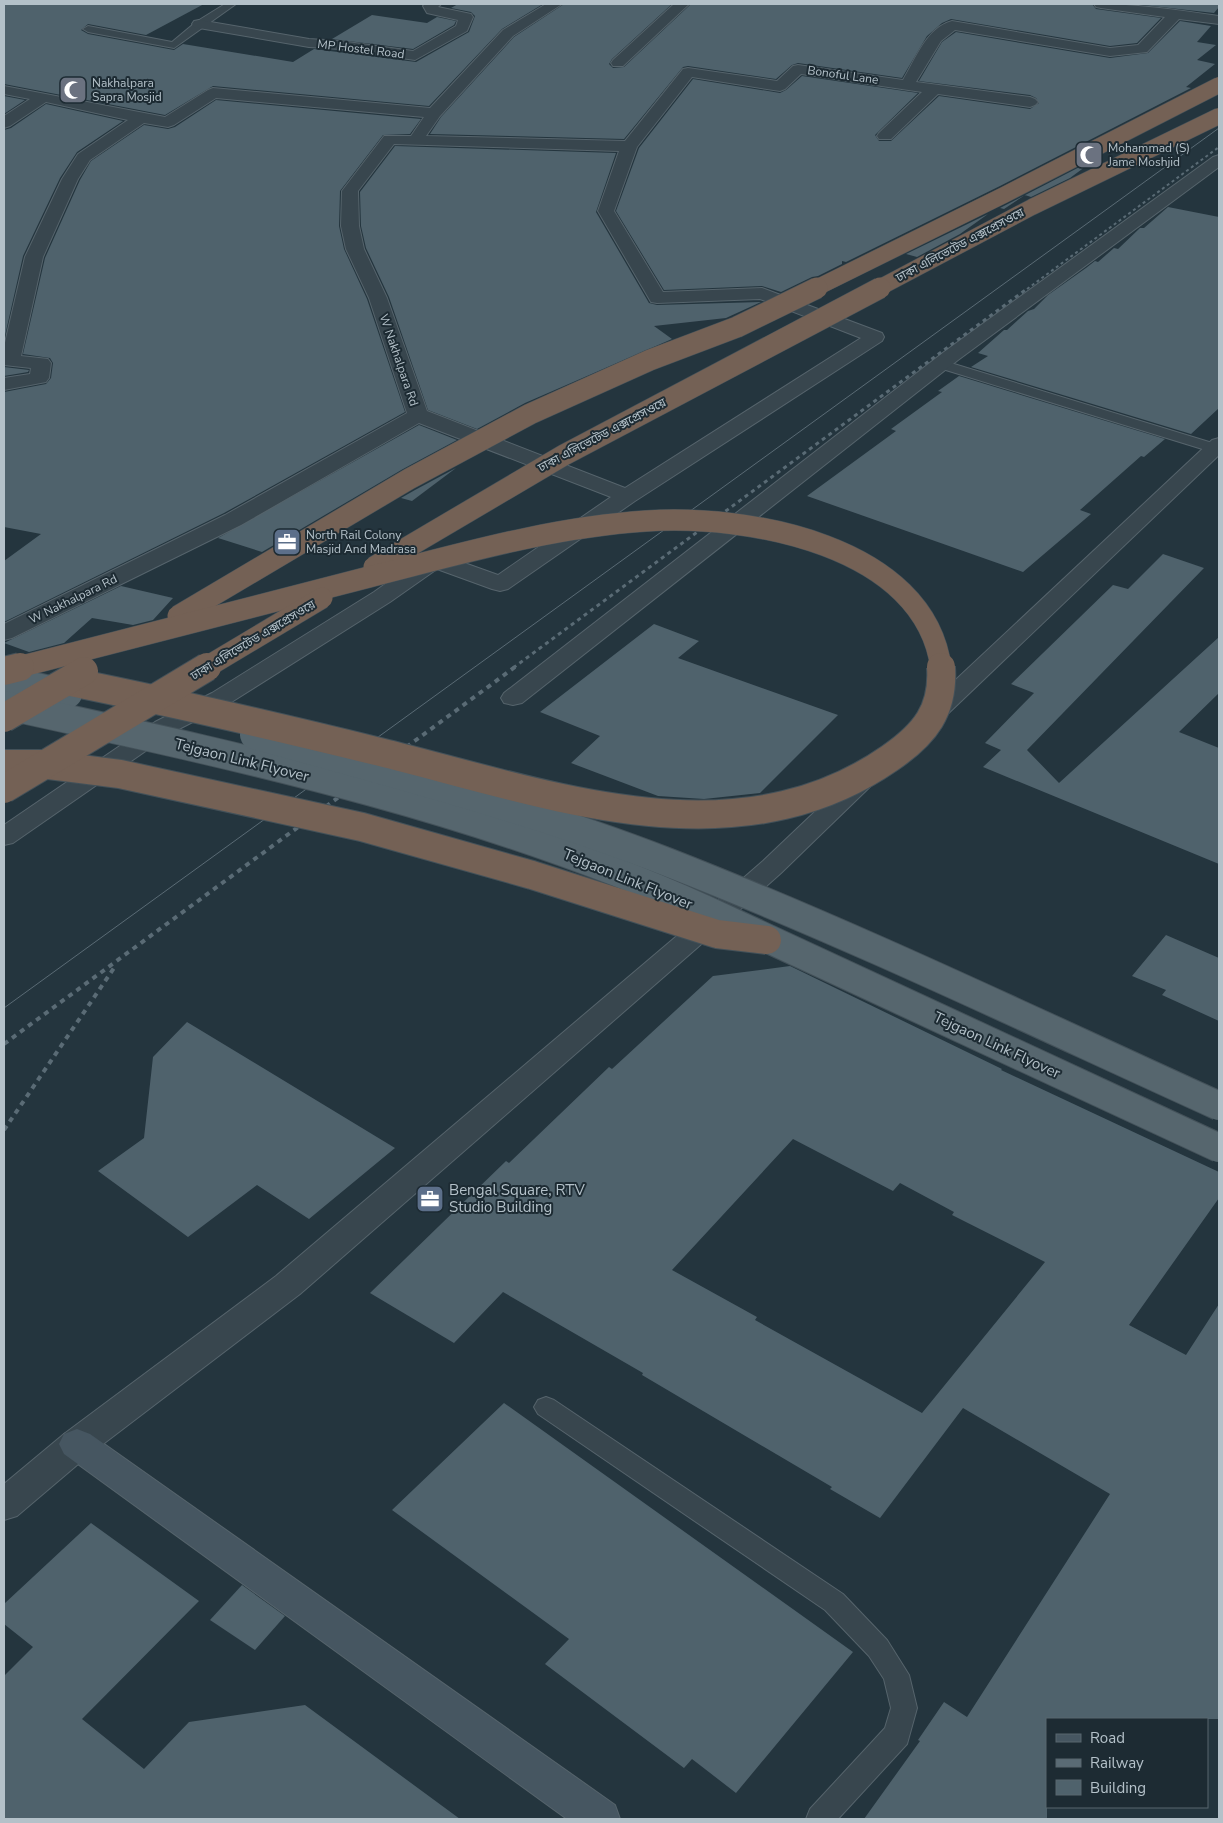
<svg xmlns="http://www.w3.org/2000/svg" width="1223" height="1823" font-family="'Nunito Sans','Noto Sans Bengali',sans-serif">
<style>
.building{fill:#4f626c;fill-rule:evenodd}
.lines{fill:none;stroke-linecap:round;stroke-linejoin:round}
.lane-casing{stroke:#56646c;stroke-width:2}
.street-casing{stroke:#56646c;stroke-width:2}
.secondary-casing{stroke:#56646c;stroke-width:2}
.lane{fill:#38464e;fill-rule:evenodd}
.street{fill:#38464e;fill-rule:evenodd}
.secondary{fill:#465661;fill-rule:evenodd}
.tram{stroke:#5a6b75;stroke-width:1}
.rail-far2{stroke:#5a6b75;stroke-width:2;stroke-dasharray:3 3;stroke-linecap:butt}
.rail-far1{stroke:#5a6b75;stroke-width:3;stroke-dasharray:4 4;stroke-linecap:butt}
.rail{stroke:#5a6b75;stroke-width:4;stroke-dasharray:5 5;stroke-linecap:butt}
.primary-bridge-casing{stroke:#44525a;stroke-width:30;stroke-linecap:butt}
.highway-bridge-far2-casing{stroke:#435159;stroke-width:17;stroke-linecap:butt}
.highway-bridge-far1-casing{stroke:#435159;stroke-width:22;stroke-linecap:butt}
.highway-bridge-casing{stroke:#435159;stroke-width:30;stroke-linecap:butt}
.primary-bridge{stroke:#56666e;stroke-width:28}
.highway-bridge-far2{stroke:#746155;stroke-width:16}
.highway-bridge-far1{stroke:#746155;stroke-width:21}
.highway-bridge{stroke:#746155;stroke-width:28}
.labels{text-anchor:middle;stroke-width:4;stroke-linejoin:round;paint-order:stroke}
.far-street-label{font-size:12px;fill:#b4c1c9;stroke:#1d2b33}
.far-poi-label{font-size:12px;fill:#b4c1c9;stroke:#1d2b33;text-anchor:start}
.street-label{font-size:15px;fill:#b4c1c9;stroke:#1d2b33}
.poi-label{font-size:15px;fill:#b4c1c9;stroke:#1d2b33;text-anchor:start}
</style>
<rect width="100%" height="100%" fill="#24353e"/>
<g class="building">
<path d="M4 4H204L146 35 88 24 81 30 88 34 174 50 183 44 293 62 314 49 416 62 469 32 475 16 471 12 451 8 458 4H543L502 29 429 106 213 86 165 115 4 84Z"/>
<path d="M564 4H672L612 59 609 64 613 68 624 67 691 4H1092L1096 9 1161 18 1137 43 1110 46 951 19 942 23 927 36 902 78 798 63 792 65 776 79 688 66 683 67 624 139 430 134 441 117 514 37Z"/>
<path d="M1134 4H1219V7L1214 13Z"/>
<path d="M372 15 427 23 437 17 456 21 454 25 413 49 332 39Z"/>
<path d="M1180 21 1211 26 1197 42 1216 45 1197 60 1215 64 1186 87 1191 88 1000 186 846 262 842 261V264L818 276 812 277 781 292 762 286 664 290 616 211 639 148 693 79 780 93 786 90 802 76 918 93 875 135 879 141H891L939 96 1030 109 1039 103 1036 98 1030 95 919 81 942 42 956 32 1110 58 1148 53Z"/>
<path d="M4 96 25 100 4 114Z"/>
<path d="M216 100 421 119 410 134 383 135 340 191 339 226 344 249 367 299 405 412 224 513 4 622V561L41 534 4 527V392L46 384 51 378 53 363 50 358 23 354 45 258 80 180 91 161 144 125 168 129 175 127Z"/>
<path d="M46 104 123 121 77 152 60 178 23 256 4 340V130L11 128Z"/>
<path d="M395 146 616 153 596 212 649 303 657 305 761 302 726 318 654 326 672 339 525 403 477 429 428 410 389 297 366 248 361 226 360 192Z"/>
<path d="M1097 158 1070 178 1031 197 1025 195 1004 209 1000 208Z"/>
<path d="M1168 207 1219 217V408L1191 434 971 367 988 356 978 353 1004 330H1007L1028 311 1034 309 1048 295 1086 268 1095 261 1098 262 1114 248 1118 249 1140 228H1144Z"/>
<path d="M988 214 960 234 917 257 906 254Z"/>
<path d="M4 367 29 370 28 372 4 376Z"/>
<path d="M959 376 1165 439 1144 457 1141 456 1080 510 1091 514 1023 572 807 496 896 431 891 429 942 392 938 391Z"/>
<path d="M419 425 457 440 403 469 262 552 218 538Z"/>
<path d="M456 468 412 501 401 498 415 490Z"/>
<path d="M1163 554 1204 568 1027 750 1059 783 1219 637V693L1179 732 1219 748V864L983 767 1001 750 985 743 1034 693 1011 684 1113 585 1128 589Z"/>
<path d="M121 586 173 598 153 620 133 625 92 618 64 643 29 652 4 643Z"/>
<path d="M654 624 699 641 678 658 838 715 760 793 704 799 658 796 571 763 600 736 540 712Z"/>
<path d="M1166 935 1219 958V1021L1162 995 1166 990 1132 976Z"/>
<path d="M790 966 1002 1069 1001 1070 1219 1172V1198L1129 1325 1186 1355 1219 1304V1719H1047V1819H864L920 1741 918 1740 944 1702 967 1717 1110 1494 963 1408 880 1518 830 1489 832 1487 642 1375 643 1373 503 1292 454 1343 370 1293 506 1161 509 1163 609 1067 612 1069 713 976ZM793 1139 893 1191 900 1183 954 1212 952 1215 1045 1262 922 1413 755 1320 757 1317 672 1270Z"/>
<path d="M187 1022 395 1148 309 1219 257 1185 188 1237 98 1171 144 1138 153 1057Z"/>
<path d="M504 1403 853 1652 736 1793 692 1759 684 1768 545 1664 569 1639 392 1510Z"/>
<path d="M91 1523 199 1601 82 1719 144 1769 189 1722 305 1705 460 1819H4V1676L33 1647 4 1624V1604Z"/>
<path d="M242 1585 285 1616 255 1650 210 1620Z"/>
</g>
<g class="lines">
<defs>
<g id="lane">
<path d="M225 4H236L174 48 88 32 83 29 88 26 172 42 196 22Z"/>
<path d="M941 360 1219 445V451H1209L936 367 934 364 936 361Z"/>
<path d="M546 1397 554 1400 843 1594 887 1640 909 1675 917 1708 907 1744 838 1819H806L810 1809 885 1728 891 1708 884 1679 869 1656 825 1610 538 1414 534 1407 538 1400Z"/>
</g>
<g id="street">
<path d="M425 4H441L438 7 471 14 473 17 467 31 415 60 340 49 309 47 199 28 194 27 192 24 194 21 199 20 309 39 340 41 413 51 456 26 458 20 427 13 423 6Z"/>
<path d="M546 4H562L513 36 440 116 426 136 625 141 683 69 688 68 777 81 793 66 798 65 903 80C915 60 927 27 952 21L1110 48 1138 45 1165 17 1101 8 1096 7 1094 4C1137 4 1177 10 1219 16V24L1179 19 1147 52 1110 56 955 30 941 41 916 82 1030 97 1035 99 1038 102 1035 105 1030 107 938 94 891 139H879L877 136 879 133 922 92 801 74 785 89 780 91 692 77 637 147 614 211 663 292 762 288 882 333 884 337 882 341 635 501 508 589 500 591 492 589 437 569 390 602 230 703 173 732 13 843 4 845V825L155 722 212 693 374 592 426 555 434 553 442 555 498 575 611 497 419 423 241 525 12 638 4 640V624L225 515 407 413 369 298 346 249 341 226 342 191 384 136H411L424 117 216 98 174 125 168 127 144 123 90 160 78 179 43 257 21 356 48 359 51 363 49 378 46 382 4 390V378L30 374 31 368 4 365V347L25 257 62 179 78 154 128 120 46 102 10 126 4 128V116L30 99 4 94V86L165 117 208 90 213 88 430 108 503 30ZM394 144 619 151 598 211 651 302 657 303 760 299 861 338 625 488 427 411 387 298 364 249 359 226 358 191Z"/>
<path d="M674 4H689L623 66H613L611 63 613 60Z"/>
<path d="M1219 155V167L958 360 522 703 513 705 504 703 501 698 504 693 944 352 1213 157Z"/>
<path d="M1219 438V455L935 726 926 728 917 726 914 721 917 716 1212 440Z"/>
<path d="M869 766 878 769 882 774 878 779 781 873 698 947 300 1294 90 1454 17 1516 4 1520V1484L64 1434 276 1276 678 935 763 861 860 769Z"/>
</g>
<path id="secondary" d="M77 1429 90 1434 615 1805 620 1819H567L64 1454 59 1444 64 1434Z"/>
</defs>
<use href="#lane" class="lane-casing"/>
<use href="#street" class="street-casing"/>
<use href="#secondary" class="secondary-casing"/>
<use href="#lane" class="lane"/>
<use href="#street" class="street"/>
<use href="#secondary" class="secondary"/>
<path class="tram" d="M4 1008 1219 128"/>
<path class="rail-far2" d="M1027 289 1219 147"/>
<path class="rail-far1" d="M513 668 1028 288"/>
<g class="rail">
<path d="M4 1044 515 667"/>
<path d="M4 1130 116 965"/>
</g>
<defs>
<g id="primary-bridge">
<path d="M4 680 68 694"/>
<path d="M4 705C241 757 482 808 704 909L1219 1148"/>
<path d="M254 735C392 773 533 810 667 862 854 935 1036 1023 1219 1106"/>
</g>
<g id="highway-bridge-far2">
<path d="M814 289 1004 195 1219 85"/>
<path d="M877 289 1032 207 1219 116"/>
</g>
<g id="highway-bridge-far1">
<path d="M374 567 564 455 880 288"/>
<path d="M178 616 409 479 530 414 650 360 737 327 817 288"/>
<path d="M15 668C133 638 251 608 369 577 460 554 552 527 646 521 747 514 925 545 941 668"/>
<path d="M205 668 322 598"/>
</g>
<g id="highway-bridge">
<path d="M4 671 20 667"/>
<path d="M71 682C175 703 278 727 380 752 546 793 735 866 890 758 925 734 944 710 941 667"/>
<path d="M4 718 84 671"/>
<path d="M4 764H41L120 774 362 827 532 875 717 934 767 940"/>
<path d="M4 789 207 667"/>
</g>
</defs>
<use href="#primary-bridge" class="primary-bridge-casing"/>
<use href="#highway-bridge-far2" class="highway-bridge-far2-casing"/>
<use href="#highway-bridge-far1" class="highway-bridge-far1-casing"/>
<use href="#highway-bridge" class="highway-bridge-casing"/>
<use href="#primary-bridge" class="primary-bridge"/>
<use href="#highway-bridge-far2" class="highway-bridge-far2"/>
<use href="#highway-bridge-far1" class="highway-bridge-far1"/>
<use href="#highway-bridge" class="highway-bridge"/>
</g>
<defs>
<symbol id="mosque-square" viewBox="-11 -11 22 22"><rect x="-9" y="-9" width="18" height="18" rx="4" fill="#6b7280" stroke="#1d2b33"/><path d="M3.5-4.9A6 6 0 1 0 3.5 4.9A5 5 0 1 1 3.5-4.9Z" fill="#fff"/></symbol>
<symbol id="office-square" viewBox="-11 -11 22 22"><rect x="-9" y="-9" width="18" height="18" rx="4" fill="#5c6f8a" stroke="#1d2b33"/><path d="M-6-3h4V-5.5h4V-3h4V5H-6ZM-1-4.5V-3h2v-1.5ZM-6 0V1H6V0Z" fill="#fff"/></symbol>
</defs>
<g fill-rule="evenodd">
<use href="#mosque-square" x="57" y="74" width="32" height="32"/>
<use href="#mosque-square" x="1073" y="139" width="32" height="32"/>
<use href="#office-square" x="271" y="526" width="32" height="32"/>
<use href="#office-square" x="414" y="1183" width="32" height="32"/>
</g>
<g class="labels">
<g class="far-street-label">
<text transform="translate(361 49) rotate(7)" y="4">MP Hostel Road</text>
<text transform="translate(843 75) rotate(8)" y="4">Bonoful Lane</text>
<text transform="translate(960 245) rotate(-28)" y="4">ঢাকা এলিভেটেড এক্সপ্রেসওয়ে</text>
<text transform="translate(399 360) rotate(71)" y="4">W Nakhalpara Rd</text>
<text transform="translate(602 435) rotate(-28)" y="4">ঢাকা এলিভেটেড এক্সপ্রেসওয়ে</text>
<text transform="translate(73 599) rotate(-26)" y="4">W Nakhalpara Rd</text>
<text transform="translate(253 640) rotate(-31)" y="4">ঢাকা এলিভেটেড এক্সপ্রেসওয়ে</text>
</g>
<g class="far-poi-label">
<text x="92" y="87">Nakhalpara<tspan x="92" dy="14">Sapra Mosjid</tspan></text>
<text x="1108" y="152">Mohammad (S)<tspan x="1108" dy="14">Jame Moshjid</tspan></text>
<text x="306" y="539">North Rail Colony<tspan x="306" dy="14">Masjid And Madrasa</tspan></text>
</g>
<g class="street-label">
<text transform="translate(242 760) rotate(14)" y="5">Tejgaon Link Flyover</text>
<text transform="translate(628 879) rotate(22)" y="5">Tejgaon Link Flyover</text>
<text transform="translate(997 1045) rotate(25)" y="5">Tejgaon Link Flyover</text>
</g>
<g class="poi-label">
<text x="449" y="1195">Bengal Square, RTV<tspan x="449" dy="17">Studio Building</tspan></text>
</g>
</g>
<rect width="1223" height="1823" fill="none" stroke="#b4c1c9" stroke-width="10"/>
<rect x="1046" y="1718" width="162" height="90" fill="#1d2b33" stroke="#59676f"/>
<rect x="1056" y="1734" width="25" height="8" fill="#465661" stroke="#59676f"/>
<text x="1090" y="1743" font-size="15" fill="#b4c1c9">Road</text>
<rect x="1056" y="1759" width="25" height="8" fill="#5a6b75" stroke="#59676f"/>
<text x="1090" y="1768" font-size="15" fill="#b4c1c9">Railway</text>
<rect x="1056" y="1780" width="25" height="15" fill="#4f626c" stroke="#59676f"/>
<text x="1090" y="1793" font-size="15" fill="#b4c1c9">Building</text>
</svg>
